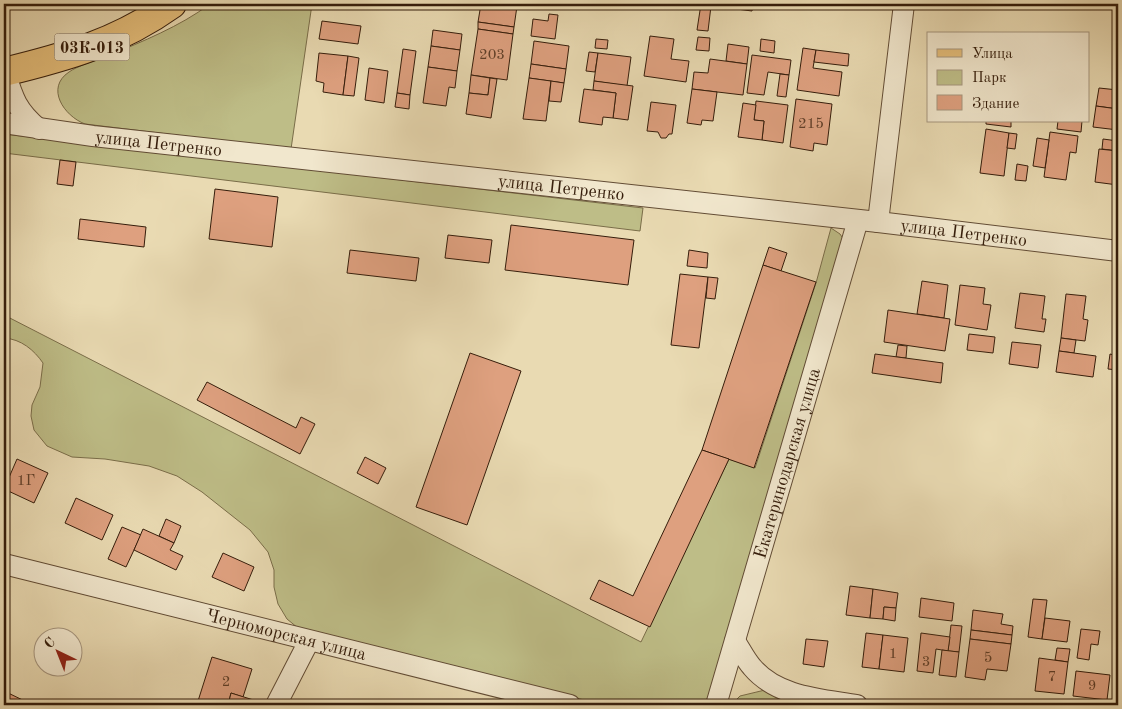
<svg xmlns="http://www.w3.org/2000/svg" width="1122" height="709" font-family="'Old Standard TT',serif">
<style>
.green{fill:#bebd87;stroke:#7a6d49}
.building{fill:#dea07f;stroke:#351d0b}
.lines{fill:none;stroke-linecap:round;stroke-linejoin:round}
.minor-casing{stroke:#624c35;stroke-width:22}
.primary-casing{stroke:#351d0b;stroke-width:30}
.minor{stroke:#f1e7cd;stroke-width:20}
.primary{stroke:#e4bd79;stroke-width:28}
.labels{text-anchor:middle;stroke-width:5;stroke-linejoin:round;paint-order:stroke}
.number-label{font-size:15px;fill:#5f3e28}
.shield{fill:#f1e7cd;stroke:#6d5a45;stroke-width:1}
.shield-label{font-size:16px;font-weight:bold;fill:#351d0b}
.street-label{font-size:18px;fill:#351d0b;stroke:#f1e7cd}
</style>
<rect width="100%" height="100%" fill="#e9dab2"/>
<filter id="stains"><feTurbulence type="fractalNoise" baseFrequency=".004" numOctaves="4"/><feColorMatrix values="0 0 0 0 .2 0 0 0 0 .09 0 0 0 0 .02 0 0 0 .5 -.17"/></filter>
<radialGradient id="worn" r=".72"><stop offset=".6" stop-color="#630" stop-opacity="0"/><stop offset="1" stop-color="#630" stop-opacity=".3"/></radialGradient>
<g class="green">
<path d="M210 4H312L291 149 85 124C64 116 45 88 69 72 77 66 97 60 108 56 143 41 179 27 210 4Z"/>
<path d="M4 134 643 208 640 231 4 153Z"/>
<path d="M831 228 840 234 844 240 709 705H604L298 628 287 619 278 604 274 587V570L268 552 250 530 202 492 177 476 149 466 105 459 72 457 47 446 34 430 31 416 32 405 40 387 43 363C34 350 21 339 4 338V315L641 642 729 459 755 468 816 283Z"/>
<path d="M765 690 794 705H731L740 696Z"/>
</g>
<g class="building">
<path d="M481 4 517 6 514 27 478 22Z"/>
<path d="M498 4H531L530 8Z"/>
<path d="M701 4H729V8Z"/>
<path d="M701 4 711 6 708 31 697 30Z"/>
<path d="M729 4H753L752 11 729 8Z"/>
<path d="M549 14 558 15 555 39 531 36 533 19 548 21Z"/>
<path d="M322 21 361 26 358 44 319 39Z"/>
<path d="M478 22 514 27 513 34 478 29Z"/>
<path d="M478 29 513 34 507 80 471 75Z"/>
<path d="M433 30 462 34 460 50 431 46Z"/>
<path d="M650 36 674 39 671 59 689 61 686 82 644 76Z"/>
<path d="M698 37 710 38 709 51 696 50Z"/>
<path d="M596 39 608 40 607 49 595 48Z"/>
<path d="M761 39 775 41 774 53 760 51Z"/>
<path d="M534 41 569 46 566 69 531 64Z"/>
<path d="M728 44 749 47 747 64 726 61Z"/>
<path d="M431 46 460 50 457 71 428 67Z"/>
<path d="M803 48 816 50 813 68 842 72 839 96 797 90Z"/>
<path d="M403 49 416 51 410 95 397 93Z"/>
<path d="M816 50 849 54 848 66 814 62Z"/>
<path d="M589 52 598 53 595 72 586 71Z"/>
<path d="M319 53 348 56 343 95 323 92 324 83 316 81Z"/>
<path d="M598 53 631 57 627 86 594 81Z"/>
<path d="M752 55 791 60 789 75 768 72 764 95 747 93Z"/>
<path d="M348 56 359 58 354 96 343 95Z"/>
<path d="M710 59 747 64 743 95 692 89 694 72 708 73Z"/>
<path d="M531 64 566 69 564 83 529 78Z"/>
<path d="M428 67 457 71 455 88 449 87 446 106 423 103Z"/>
<path d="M369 68 388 71 384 103 365 100Z"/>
<path d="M780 74 789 75 786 97 777 96Z"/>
<path d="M471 75 490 78 488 95 469 93Z"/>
<path d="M490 78 497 79 491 118 466 114 469 93 488 95Z"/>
<path d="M529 78 551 81 546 121 523 119Z"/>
<path d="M551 81 564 83 561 102 549 101Z"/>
<path d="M594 81 633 86 628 120 613 118 616 93 593 90Z"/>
<path d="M1099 88 1118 90V109L1096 106Z"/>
<path d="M584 89 616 93 613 118 603 117 602 125 579 122Z"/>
<path d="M692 89 717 92 713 121 702 120 701 125 687 123Z"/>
<path d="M397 93 410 95 409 109 395 107Z"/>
<path d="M796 99 832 104 827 145 814 143 813 151 790 147Z"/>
<path d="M756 101 788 105 783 143 762 140 764 121 754 120Z"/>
<path d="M651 102 676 105 672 134H669L666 138H661L658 132 647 131Z"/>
<path d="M743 103 756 105 754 120 764 121 762 140 738 137Z"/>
<path d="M1096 106 1118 109V130L1093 127Z"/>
<path d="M986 121H1011V127L986 124Z"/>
<path d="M1058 121H1082L1081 132 1057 129Z"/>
<path d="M986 129 1009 133 1004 176 980 173Z"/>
<path d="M1050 132 1078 136 1076 153 1070 152 1066 180 1044 177Z"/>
<path d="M1009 133 1017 134 1015 149 1007 148Z"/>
<path d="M1037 138 1049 140 1045 168 1033 166Z"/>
<path d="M1103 139 1118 141V151L1102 149Z"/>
<path d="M1099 149 1118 151V185L1095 182Z"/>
<path d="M60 160 76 162 73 186 57 184Z"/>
<path d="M1017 164 1028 166 1026 181 1015 180Z"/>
<path d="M215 189 278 197 272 247 209 239Z"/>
<path d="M80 219 146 227 144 247 78 239Z"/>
<path d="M511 225 634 240 628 285 505 270Z"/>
<path d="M448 235 492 240 489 263 445 258Z"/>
<path d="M769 247 787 253 781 271 763 265Z"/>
<path d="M350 250 419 258 416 281 347 273Z"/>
<path d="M689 250 708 253 707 268 687 266Z"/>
<path d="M763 265 816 282 754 468 702 450Z"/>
<path d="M680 274 708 277 699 348 671 345Z"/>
<path d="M708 277 718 278 715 299 706 298Z"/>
<path d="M922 281 948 285 944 318 917 314Z"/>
<path d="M960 285 985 288 983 304 991 305 987 330 955 325Z"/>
<path d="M1020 293 1045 296 1042 319H1046L1044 332 1015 328Z"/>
<path d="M1066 294 1086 296 1083 319 1088 320 1085 341 1061 338Z"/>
<path d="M888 310 950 319 945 351 884 342Z"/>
<path d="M969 334 995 337 993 353 967 350Z"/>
<path d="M1061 338 1076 340 1074 353 1059 351Z"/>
<path d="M1012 342 1041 345 1038 368 1009 364Z"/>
<path d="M898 345 907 346 906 358 896 357Z"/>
<path d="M1059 351 1096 356 1093 377 1056 372Z"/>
<path d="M470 353 521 371 467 525 416 507Z"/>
<path d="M875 354 943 363 941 383 872 373Z"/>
<path d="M1110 354 1118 356V370L1108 369Z"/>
<path d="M1118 370V396L1115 395Z"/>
<path d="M207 382 296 428 301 417 315 424 300 454 197 400Z"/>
<path d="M702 450 729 459 650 627 590 599 599 580 633 596Z"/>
<path d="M365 457 386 468 378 484 357 473Z"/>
<path d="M17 459 48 473 34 503 4 489Z"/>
<path d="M76 498 113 515 102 540 65 523Z"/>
<path d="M166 519 181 526 174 543 159 536Z"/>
<path d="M122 527 141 535 126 567 108 559Z"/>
<path d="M143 529 174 543 170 550 183 556 176 570 134 550Z"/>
<path d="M223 553 254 567 244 591 212 577Z"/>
<path d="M850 586 873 589 870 618 846 615Z"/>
<path d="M873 589 898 593 896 608 884 607 883 619 870 618Z"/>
<path d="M921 598 954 603 952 621 919 617Z"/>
<path d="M1033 599 1047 600 1042 639 1028 637Z"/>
<path d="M884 607 896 608 895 621 883 619Z"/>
<path d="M973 610 1003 614 1001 624 1013 626 1012 635 971 630Z"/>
<path d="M1045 618 1070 621 1067 642 1042 639Z"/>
<path d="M951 625 962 626 959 652 948 651Z"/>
<path d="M1081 629 1100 631 1098 645 1091 644 1089 660 1077 658Z"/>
<path d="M971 630 1012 635 1011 644 970 639Z"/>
<path d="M866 633 883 635 879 669 862 667Z"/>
<path d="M921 633 950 637 948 651 936 649 933 673 917 671Z"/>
<path d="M883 635 908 638 904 672 879 669Z"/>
<path d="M806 639 828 641 824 667 803 664Z"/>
<path d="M970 639 1011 644 1007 671 987 669 985 680 965 677Z"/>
<path d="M1057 648 1070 649 1068 662 1055 660Z"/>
<path d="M942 650 959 652 956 677 939 675Z"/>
<path d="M212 657 252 669 243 697 231 693 228 705H213L198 701Z"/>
<path d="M1039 658 1068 662 1064 694 1035 691Z"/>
<path d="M1076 671 1110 675 1107 700 1073 696Z"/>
<path d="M4 691 33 705H4Z"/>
<path d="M231 693 260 702 259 705H228Z"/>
</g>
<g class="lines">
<defs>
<g id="minor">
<path d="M5 72C13 98 17 111 39 129"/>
<path id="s1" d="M4 123 93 136 878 222 1118 251"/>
<path d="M878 222 904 4"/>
<path id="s2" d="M4 564 570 705"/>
<path d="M735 641C741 650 745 659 752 667 777 697 821 699 857 705"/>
<path d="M276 705 309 641"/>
<path id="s3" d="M716 705 858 220"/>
</g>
<path id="primary" d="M4 72C66 57 119 42 172 4"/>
</defs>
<use href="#minor" class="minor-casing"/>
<use href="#primary" class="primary-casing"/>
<use href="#minor" class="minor"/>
<use href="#primary" class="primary"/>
</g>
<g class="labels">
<g class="number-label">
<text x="492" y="59">203</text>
<text x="811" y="128">215</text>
<text x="26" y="485">1Г</text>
<text x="893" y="658">1</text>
<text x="988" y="662">5</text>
<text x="926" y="666">3</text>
<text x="1052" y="681">7</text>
<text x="226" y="686">2</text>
<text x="1092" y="690">9</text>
</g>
<rect class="shield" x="54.5" y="33.5" width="75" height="27" rx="4"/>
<g class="shield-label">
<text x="92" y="53">03К-013</text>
</g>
<g class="street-label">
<text dy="6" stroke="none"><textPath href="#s1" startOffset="156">улица Петренко</textPath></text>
<text dy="6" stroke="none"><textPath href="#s1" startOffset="561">улица Петренко</textPath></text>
<text dy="6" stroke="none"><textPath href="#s1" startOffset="966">улица Петренко</textPath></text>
<text dy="6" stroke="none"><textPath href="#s3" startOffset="252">Екатеринодарская улица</textPath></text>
<text dy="6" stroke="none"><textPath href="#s2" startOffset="291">Черноморская улица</textPath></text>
</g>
</g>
<rect width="1122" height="709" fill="none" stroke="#e9dab2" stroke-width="20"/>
<rect x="5" y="5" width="1112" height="699" fill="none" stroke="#351d0b" stroke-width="2.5"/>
<rect x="10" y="10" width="1102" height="689" fill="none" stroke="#351d0b"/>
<rect x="927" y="32" width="162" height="90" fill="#f1e7cd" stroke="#a6967f"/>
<rect x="937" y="49" width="25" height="8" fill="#e4bd79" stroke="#a6967f"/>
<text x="972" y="58" font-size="15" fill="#351d0b">Улица</text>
<rect x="937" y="70" width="25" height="15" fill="#bebd87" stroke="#a6967f"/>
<text x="972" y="82" font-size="15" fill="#351d0b">Парк</text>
<rect x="937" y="95" width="25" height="15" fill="#dea07f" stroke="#a6967f"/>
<text x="972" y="108" font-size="15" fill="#351d0b">Здание</text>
<g transform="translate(58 652) rotate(317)"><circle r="24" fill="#f1e7cd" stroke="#a6967f"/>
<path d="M0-4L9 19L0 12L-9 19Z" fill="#8f2418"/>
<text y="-8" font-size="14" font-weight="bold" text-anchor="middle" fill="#351d0b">С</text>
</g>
<rect width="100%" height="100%" filter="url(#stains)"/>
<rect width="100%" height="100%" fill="url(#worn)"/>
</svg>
